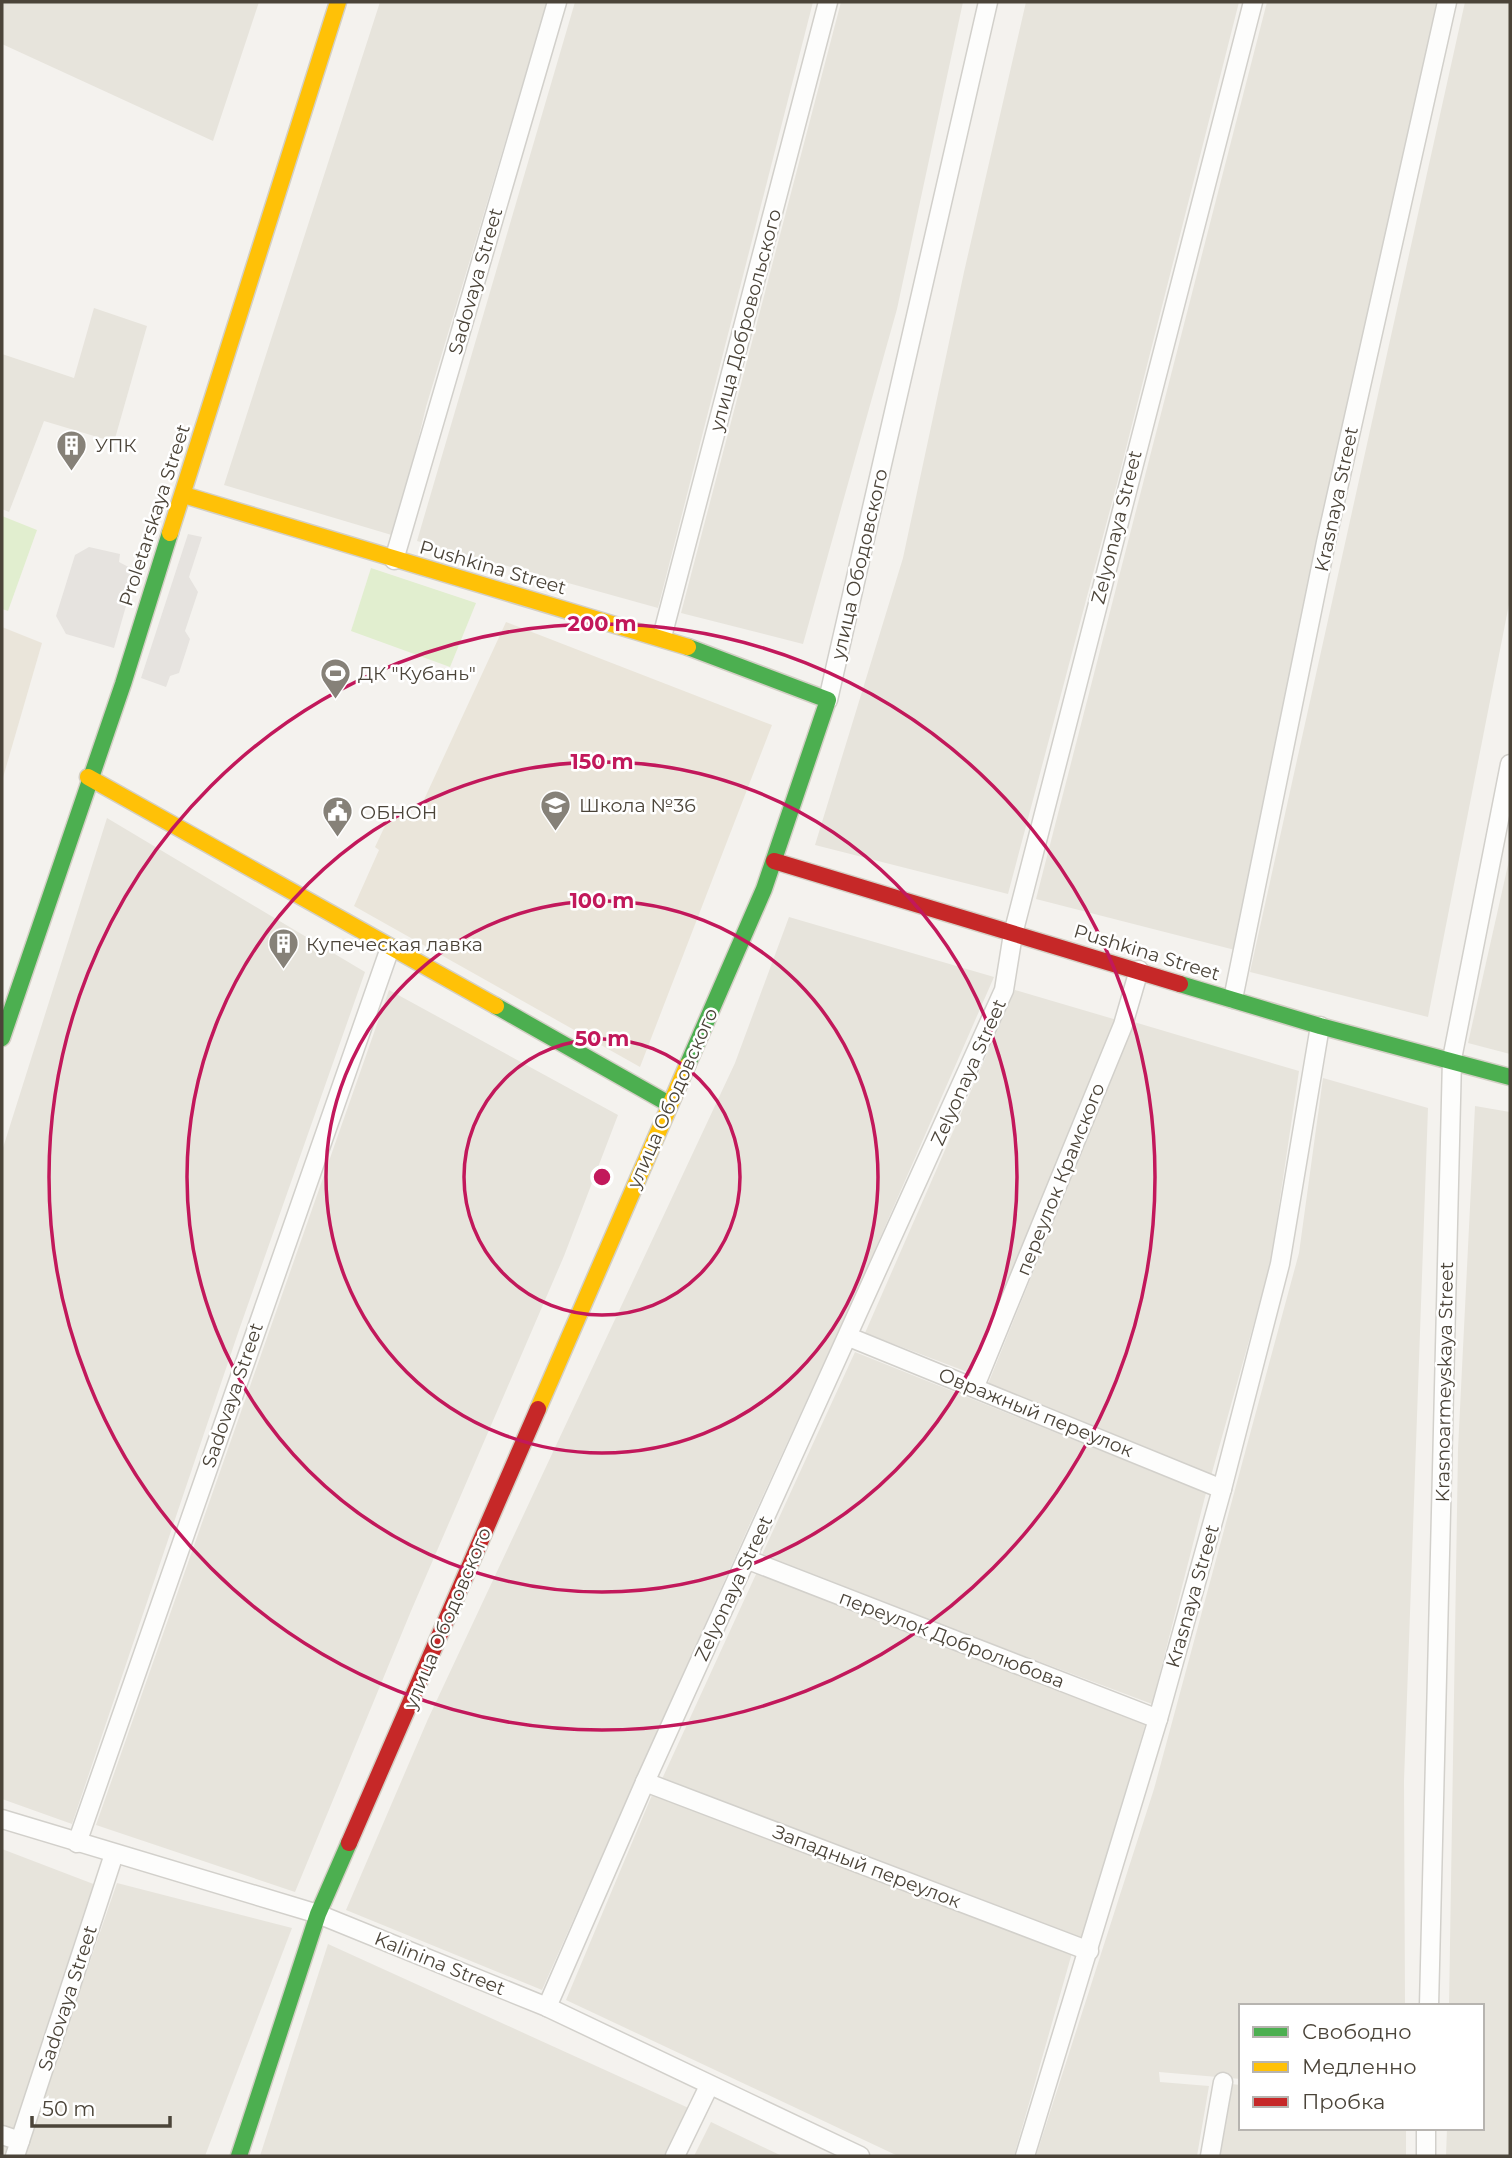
<svg xmlns="http://www.w3.org/2000/svg" width="1512" height="2158" font-family="Montserrat,sans-serif">
<style>
.residential{fill:#e7e4dc}
.education{fill:#eae5da}
.green{fill:#e1eecf}
.parking{fill:#e6e3df}
.lines{fill:none;stroke-linecap:round;stroke-linejoin:round}
.street-casing{stroke:#d2d0cb;stroke-width:21}
.fast-casing{stroke:#d3cfc5;stroke-width:19}
.slow-casing{stroke:#d3cfc5;stroke-width:19}
.jam-casing{stroke:#d3cfc5;stroke-width:19}
.street{stroke:#fdfdfc;stroke-width:18}
.fast{stroke:#4caf50;stroke-width:16}
.slow{stroke:#ffc107;stroke-width:16}
.jam{stroke:#c62828;stroke-width:16}
.ring{fill:none;stroke:#c2185b;stroke-width:3.5}
.labels{text-anchor:middle;stroke-width:5;stroke-linejoin:round;paint-order:stroke}
.street-label{font-size:19px;fill:#4b4439;stroke:#fff}
.poi-label{font-size:19px;fill:#4b4439;stroke:#fff;text-anchor:start}
.centre{fill:#c2185b;stroke:#fff;stroke-width:3.5}
.ring-label{font-size:21px;text-anchor:middle;font-weight:bold;fill:#c2185b;stroke:#fff;stroke-width:5;stroke-linejoin:round;paint-order:stroke}
</style>
<rect width="100%" height="100%" fill="#f4f2ee"/>
<g class="residential">
<path d="M2 2H259L213 141 2 44Z"/>
<path d="M380 2H547L426 407 395 536 224 485Z"/>
<path d="M575 2H813L658 608 417 541Z"/>
<path d="M841 2H963L897 309 803 644 681 613Z"/>
<path d="M1026 2H1239L1119 476 1008 894 815 845 903 558 964 272Z"/>
<path d="M1267 2H1437L1235 950 1036 899Z"/>
<path d="M1465 2H1510V599L1428 1017 1250 972Z"/>
<path d="M94 308 147 326 114 442 44 421 9 512 2 509V354L74 378Z"/>
<path d="M107 818 365 972 239 1330 72 1824 2 1799V1151Z"/>
<path d="M1510 856V1054L1468 1043Z"/>
<path d="M789 917 994 977 856 1293 748 1528 542 1990 346 1910 428 1719 735 1063Z"/>
<path d="M389 990 618 1115 564 1256 411 1611 295 1892 96 1825Z"/>
<path d="M1015 990 1117 1020 970 1373 865 1333Z"/>
<path d="M1134 1022 1299 1071 1270 1266 1211 1476 988 1384Z"/>
<path d="M1323 1078 1428 1108 1404 1781 1405 2006H1241V2079L1159 2072 1160 2082 1209 2086 1197 2156H1036L1154 1789 1299 1253Z"/>
<path d="M1475 1106 1510 1112V2156H1446L1447 2128H1482V2006H1449L1458 1449Z"/>
<path d="M855 1352 1206 1493 1152 1704 761 1557Z"/>
<path d="M757 1572 1146 1722 1082 1938 662 1779Z"/>
<path d="M652 1795 1072 1953 1014 2156H898L566 2000Z"/>
<path d="M2 1849 96 1885 8 2156H2Z"/>
<path d="M117 1883 292 1928 205 2156H23Z"/>
<path d="M328 1944 693 2110 670 2156H260Z"/>
<path d="M1231 2084 1241 2085V2128H1406V2156H1219Z"/>
<path d="M711 2122 782 2156H694Z"/>
</g>
<g class="education">
<path d="M506 622 772 725 640 1067 354 906 379 850 375 847 392 811 416 817Z"/>
<path d="M2 627 42 643 2 781Z"/>
</g>
<g class="green">
<path d="M2 516 37 530 8 611 2 609Z"/>
<path d="M371 568 476 603 450 667 351 631Z"/>
</g>
<g class="parking">
<path d="M188 534 202 537 189 577 198 592 185 631 190 639 179 673 170 676 166 687 141 678Z"/>
<path d="M89 547 120 554 119 562 136 571 114 648 66 634 56 616 75 555Z"/>
</g>
<g class="lines">
<defs>
<g id="street">
<path d="M394 560 557 2"/>
<path d="M662 637 828 2"/>
<path d="M828 700 988 2"/>
<path d="M1233 999 1326 542 1447 2"/>
<path d="M849 1337 1222 1489"/>
<path d="M975 1386 1123 1025 1139 970"/>
<path d="M746 1559 1158 1719"/>
<path d="M645 1782 1089 1951"/>
<path d="M2 1819 318 1914 547 2007 860 2156"/>
<path d="M77 1843 390 948"/>
<path d="M1429 2006 1452 1059 1510 764"/>
<path d="M547 2007 645 1782 1004 990 1013 934 1253 2"/>
<path d="M2 2135 20 2141"/>
<path d="M15 2156 114 1854"/>
<path d="M675 2156 709 2086"/>
<path d="M1025 2156 1158 1719 1222 1489 1280 1264 1320 1026"/>
<path d="M1210 2156 1223 2082"/>
<path d="M1426 2156V2128"/>
</g>
<g id="fast">
<path d="M1180 984 1320 1026 1510 1077"/>
<path d="M496 1006 669 1104"/>
<path d="M2 1038 123 684 170 533"/>
<path d="M687 1066 764 889 828 700 688 647"/>
<path d="M239 2156 318 1914 349 1843"/>
</g>
<g id="slow">
<path d="M184 495 688 647"/>
<path d="M170 533 338 2"/>
<path d="M88 777 496 1006"/>
<path d="M538 1409 687 1066"/>
</g>
<g id="jam">
<path d="M774 861 1180 984"/>
<path d="M349 1843 538 1409"/>
</g>
</defs>
<use href="#street" class="street-casing"/>
<use href="#fast" class="fast-casing"/>
<use href="#slow" class="slow-casing"/>
<use href="#jam" class="jam-casing"/>
<use href="#street" class="street"/>
<use href="#fast" class="fast"/>
<use href="#slow" class="slow"/>
<use href="#jam" class="jam"/>
</g>
<g class="ring">
<circle cx="602" cy="1177" r="138"/>
<circle cx="602" cy="1177" r="276"/>
<circle cx="602" cy="1177" r="415"/>
<circle cx="602" cy="1177" r="553"/>
</g>
<defs>
<symbol id="building-pin" viewBox="-11 -11 22 30"><path d="M0 17L-7.5 6A9.5 9.5 0 1 1 7.5 6Z" fill="#868178" stroke="#fff"/><path d="M-4-6H4V6H1V3H-1V6H-4ZM-2.5-4.3h1.7v1.8h-1.7ZM.8-4.3h1.7v1.8H.8ZM-2.5-1h1.7V.8h-1.7ZM.8-1h1.7V.8H.8Z" fill="#fff"/></symbol>
<symbol id="stadium-pin" viewBox="-11 -11 22 30"><path d="M0 17L-7.5 6A9.5 9.5 0 1 1 7.5 6Z" fill="#868178" stroke="#fff"/><path d="M0-5a6.5 5 0 1 0 0 10a6.5 5 0 1 0 0-10ZM-3.5-1.8h7v3.6h-7Z" fill="#fff"/></symbol>
<symbol id="school-pin" viewBox="-11 -11 22 30"><path d="M0 17L-7.5 6A9.5 9.5 0 1 1 7.5 6Z" fill="#868178" stroke="#fff"/><path d="M0-5L7-2L0 1L-7-2ZM-4 1L0 2.5L4 1V4Q0 6-4 4Z" fill="#fff"/></symbol>
<symbol id="civic-pin" viewBox="-11 -11 22 30"><path d="M0 17L-7.5 6A9.5 9.5 0 1 1 7.5 6Z" fill="#868178" stroke="#fff"/><path d="M-.6-6.5H3V-4.5H.6V-3L4-1V1h2V6H-6V1h2V-1L-.6-3ZM-1.2 2.5V6h2.4V2.5Z" fill="#fff"/></symbol>
</defs>
<g fill-rule="evenodd">
<use href="#building-pin" x="54" y="428" width="35" height="47"/>
<use href="#stadium-pin" x="318" y="656" width="35" height="47"/>
<use href="#school-pin" x="538" y="788" width="35" height="47"/>
<use href="#civic-pin" x="320" y="794" width="35" height="47"/>
<use href="#building-pin" x="266" y="926" width="35" height="47"/>
</g>
<g class="labels">
<g class="street-label">
<text transform="translate(475 281) rotate(-74)" y="7">Sadovaya Street</text>
<text transform="translate(745 320) rotate(-75)" y="7">улица Добровольского</text>
<text transform="translate(1336 499) rotate(-78)" y="7">Krasnaya Street</text>
<text transform="translate(154 515) rotate(-72)" y="7">Proletarskaya Street</text>
<text transform="translate(1116 527) rotate(-76)" y="7">Zelyonaya Street</text>
<text transform="translate(859 564) rotate(-77)" y="7">улица Ободовского</text>
<text transform="translate(493 567) rotate(16)" y="7">Pushkina Street</text>
<text transform="translate(1147 952) rotate(17)" y="7">Pushkina Street</text>
<text transform="translate(968 1072) rotate(-66)" y="7">Zelyonaya Street</text>
<text transform="translate(672 1098) rotate(-66)" y="7">улица Ободовского</text>
<text transform="translate(1060 1179) rotate(-68)" y="7">переулок Крамского</text>
<text transform="translate(1444 1382) rotate(-89)" y="7">Krasnoarmeyskaya Street</text>
<text transform="translate(232 1395) rotate(-71)" y="7">Sadovaya Street</text>
<text transform="translate(1036 1412) rotate(22)" y="7">Овражный переулок</text>
<text transform="translate(733 1588) rotate(-65)" y="7">Zelyonaya Street</text>
<text transform="translate(1192 1596) rotate(-74)" y="7">Krasnaya Street</text>
<text transform="translate(447 1618) rotate(-67)" y="7">улица Ободовского</text>
<text transform="translate(952 1639) rotate(21)" y="7">переулок Добролюбова</text>
<text transform="translate(867 1866) rotate(21)" y="7">Западный переулок</text>
<text transform="translate(440 1963) rotate(22)" y="7">Kalinina Street</text>
<text transform="translate(67 1998) rotate(-72)" y="7">Sadovaya Street</text>
</g>
<g class="poi-label">
<text x="95" y="452">УПК</text>
<text x="358" y="680">ДК "Кубань"</text>
<text x="579" y="812">Школа №36</text>
<text x="360" y="819">ОБНОН</text>
<text x="306" y="951">Купеческая лавка</text>
</g>
</g>
<circle cx="602" cy="1177" r="10" class="centre"/>
<g class="ring-label">
<text x="602" y="631">200 m</text>
<text x="602" y="769">150 m</text>
<text x="602" y="908">100 m</text>
<text x="602" y="1046">50 m</text>
</g>
<rect width="1512" height="2158" fill="none" stroke="#4b4439" stroke-width="7"/>
<rect x="1239" y="2004" width="245" height="126" fill="#ffffff" stroke="#b7b4b0" stroke-width="2"/>
<rect x="1253" y="2027" width="35" height="10" fill="#4caf50" stroke="#b7b4b0" stroke-width="2"/>
<text x="1302" y="2039" font-size="21" fill="#4b4439">Свободно</text>
<rect x="1253" y="2062" width="35" height="10" fill="#ffc107" stroke="#b7b4b0" stroke-width="2"/>
<text x="1302" y="2074" font-size="21" fill="#4b4439">Медленно</text>
<rect x="1253" y="2097" width="35" height="10" fill="#c62828" stroke="#b7b4b0" stroke-width="2"/>
<text x="1302" y="2109" font-size="21" fill="#4b4439">Пробка</text>
<path d="M32 2116v10h138v-10" fill="none" stroke="#4b4439" stroke-width="3.5"/>
<text x="42" y="2116" font-size="21" fill="#4b4439" stroke="#ffffff" stroke-width="5" paint-order="stroke">50 m</text>
</svg>
